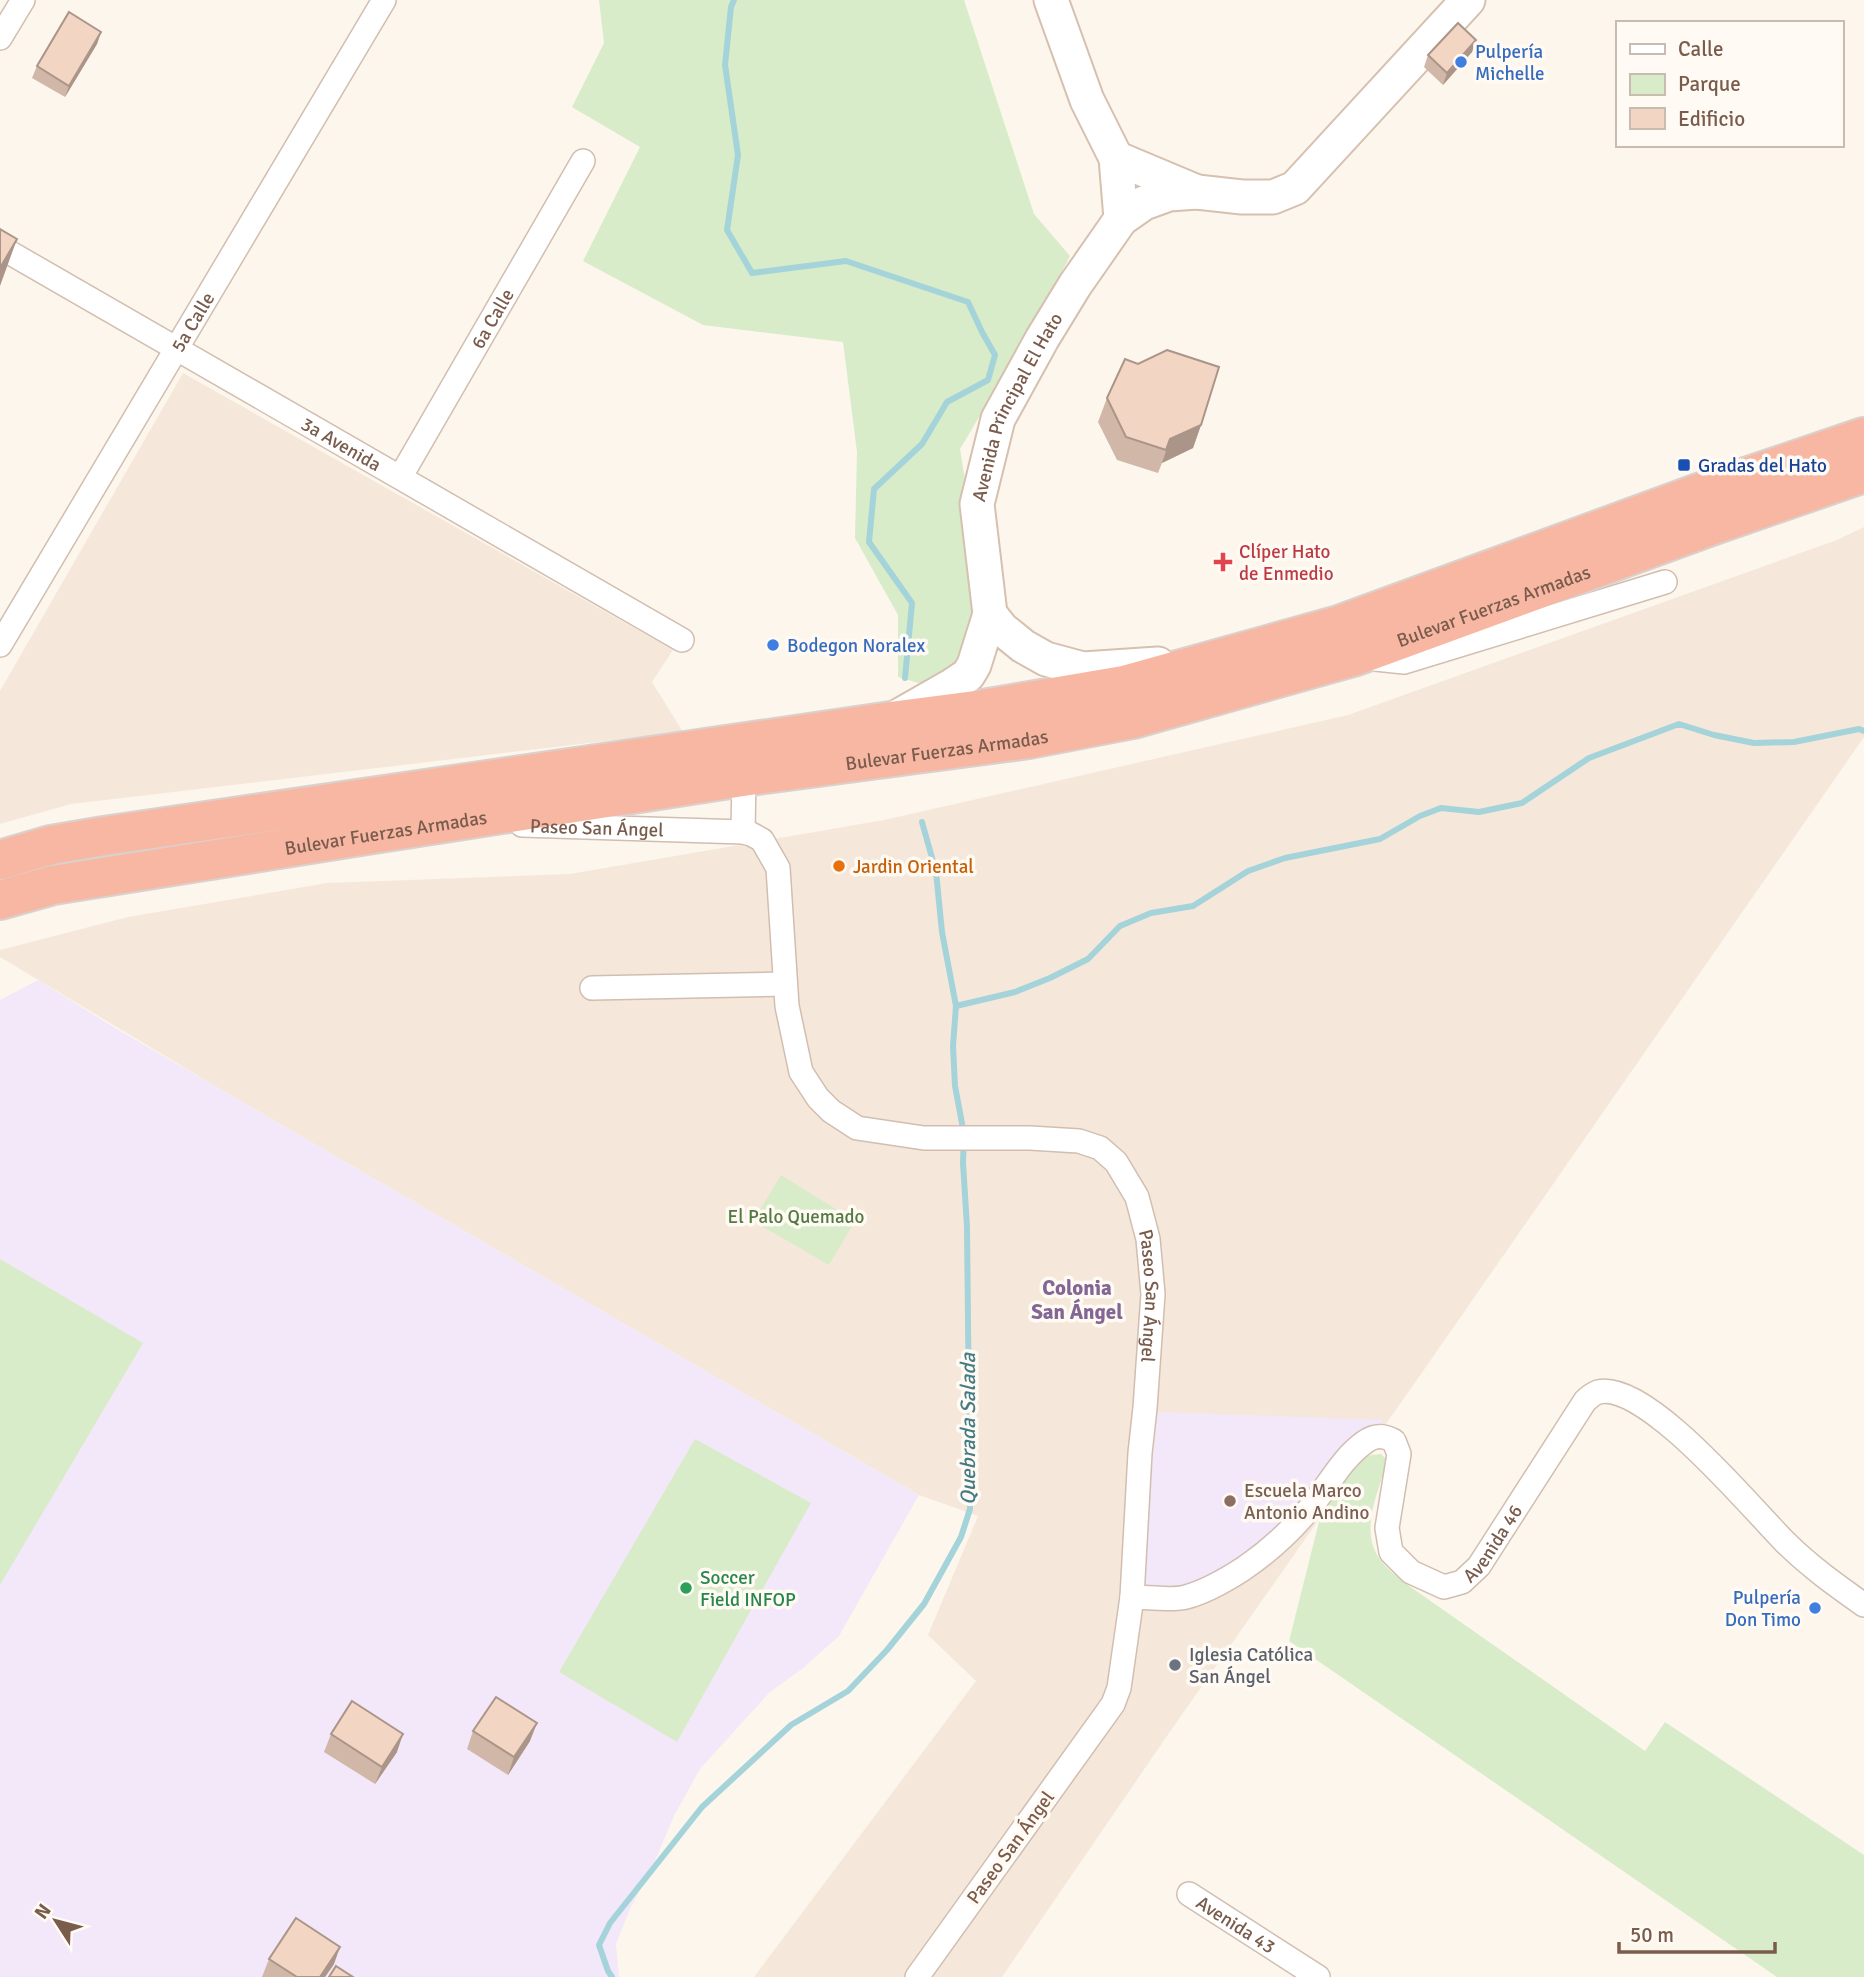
<svg xmlns="http://www.w3.org/2000/svg" width="1864" height="1977" font-family="Signika,sans-serif">
<style>
.residential{fill:#f5e8da}
.education{fill:#f3e8fa}
.green{fill:#d8ecc9}
.lines{fill:none;stroke-linecap:round;stroke-linejoin:round}
.stream{stroke:#a5d3da;stroke-width:6}
.street-casing{stroke:#d1beb0;stroke-width:26}
.secondary-casing{stroke:#d6c0b0;stroke-width:37}
.highway-casing{stroke:#dad1cd;stroke-width:42}
.street{stroke:#fff;stroke-width:23}
.secondary{stroke:#fff;stroke-width:33}
.highway{stroke:#f7b7a3;stroke-width:38}
.wall{fill:#d1b7a8}
.shaded-wall{fill:#aa9588}
.building{fill:#f3d5c3;stroke:#aa9588;stroke-width:2}
.shop-dot{fill:#3f7fe0;stroke:#fffaf3;stroke-width:2.5}
.transit-dot{fill:#1a4fb4;stroke:#fffaf3;stroke-width:2.5}
.health-dot{fill:#e0444e;stroke:#fffaf3;stroke-width:2.5}
.food-dot{fill:#e8710a;stroke:#fffaf3;stroke-width:2.5}
.education-dot{fill:#8d6e63;stroke:#fffaf3;stroke-width:2.5}
.leisure-dot{fill:#2e9e5b;stroke:#fffaf3;stroke-width:2.5}
.worship-dot{fill:#6b7280;stroke:#fffaf3;stroke-width:2.5}
.labels{text-anchor:middle;stroke-width:7;stroke-linejoin:round;paint-order:stroke}
.shop-label{font-size:19px;fill:#366cbe;stroke:#fffaf3;text-anchor:start}
.street-label{font-size:19px;fill:#7a5c4d;stroke:#fffaf3}
.transit-label{font-size:19px;fill:#164399;stroke:#fffaf3;text-anchor:start}
.health-label{font-size:19px;fill:#be3a42;stroke:#fffaf3;text-anchor:start}
.food-label{font-size:19px;fill:#c56008;stroke:#fffaf3;text-anchor:start}
.park-label{font-size:19px;fill:#537a41;stroke:#fffaf3}
.education-label{font-size:19px;fill:#785e54;stroke:#fffaf3;text-anchor:start}
.leisure-label{font-size:19px;fill:#27864d;stroke:#fffaf3;text-anchor:start}
.worship-label{font-size:19px;fill:#5b616d;stroke:#fffaf3;text-anchor:start}
.neighbourhood-label{font-size:21px;font-weight:bold;fill:#846695;stroke:#fffaf3}
.water-label{font-size:21px;font-style:italic;fill:#437c86;stroke:#fffaf3}
</style>
<rect width="100%" height="100%" fill="#fdf6ec"/>
<g class="residential">
<path d="M183 373 673 650 652 682 683 732 71 804 0 824V691Z"/>
<path d="M1864 527V737L1421 1374 1169 1733 1002 1977H754L976 1681 928 1635 978 1516 919 1495 215 1086 0 957V950L128 917 327 883 570 874 884 820 1348 715 1837 540Z"/>
</g>
<g class="education">
<path d="M38 980 112 1026 215 1086 919 1495 839 1636 802 1669 770 1692 700 1769 674 1816 655 1861 630 1909 616 1944 619 1977H0V1000Z"/>
<path d="M1155 1412 1383 1420V1433L1274 1541 1181 1592H1141Z"/>
</g>
<g class="green">
<path d="M599 0H964L1034 214 1070 256 1037 320 960 449 967 492 976 616 962 665 929 686 898 677V615L855 538 857 452 843 342 703 325 583 261 640 147 572 107 604 43Z"/>
<path d="M781 1175 855 1221 829 1265 753 1221Z"/>
<path d="M0 1259 143 1343 0 1585Z"/>
<path d="M695 1439 811 1503 677 1742 559 1672Z"/>
<path d="M1381 1454 1386 1459 1385 1468C1376 1498 1359 1534 1382 1562 1387 1569 1396 1575 1402 1581L1645 1751 1665 1722 1864 1855V1977H1777L1289 1641 1323 1506 1354 1462 1371 1455Z"/>
</g>
<g class="lines">
<g class="stream">
<path d="M734 0 731 7 725 65 738 155 727 230 752 273 846 261 968 302 982 332 995 355 988 380 947 402 922 444 874 489 869 542 912 603 905 678"/>
<path d="M956 1006 1015 992 1050 978 1088 959 1120 926 1151 913 1193 906 1248 871 1285 858 1380 839 1420 816 1441 808 1479 812 1522 803 1589 758 1679 724 1714 735 1754 743 1794 742 1859 729 1864 731"/>
<path d="M612 1977 608 1971 599 1945 610 1923 702 1807 791 1725 848 1691 887 1650 924 1604 961 1537 970 1509 967 1227 963 1163 964 1134 955 1086 953 1046 956 1006 942 932 936 872 922 822"/>
</g>
<defs>
<g id="street">
<path d="M0 38 23 0"/>
<path id="s1" d="M0 247 682 640"/>
<path id="s2" d="M401 476 583 161"/>
<path id="s3" d="M0 645 384 0"/>
<path d="M1366 658 1404 662 1665 582"/>
<path id="s4" d="M522 825 743 832 751 834 762 840 778 868 787 1006 801 1072 818 1098 831 1111 857 1128 924 1138H1030L1079 1141 1100 1148 1116 1162 1137 1197 1148 1239 1153 1294 1145 1408 1140 1453 1132 1597 1119 1688 1113 1704 917 1977"/>
<path d="M743 832 744 777"/>
<path d="M592 988 785 984"/>
<path id="s5" d="M1132 1597C1147 1597 1172 1601 1186 1597 1205 1592 1226 1580 1243 1569 1268 1552 1291 1531 1310 1508 1328 1486 1342 1458 1365 1442 1375 1435 1383 1435 1394 1441L1399 1454 1387 1528 1391 1552 1411 1572 1444 1587 1462 1582 1479 1566 1585 1401C1588 1398 1593 1394 1598 1392 1646 1380 1752 1509 1785 1542 1809 1566 1837 1586 1864 1605"/>
<path id="s6" d="M1189 1894 1318 1977"/>
</g>
<g id="secondary">
<path d="M1051 0 1087 100 1116 158 1121 219"/>
<path d="M1116 158 1197 192"/>
<path d="M990 614 1002 629 1023 646 1046 659 1083 669 1158 664"/>
<path id="s7" d="M897 717 953 685 968 675 974 665 990 614 977 504 998 419 1042 339 1075 285 1121 219 1144 203 1169 194 1197 192 1242 197H1273L1295 188 1468 0"/>
</g>
<g id="highway">
<path d="M0 860 51 845 104 836 891 721 983 709 1124 685 1339 625 1696 494 1864 437"/>
<path id="s8" d="M0 900 53 885 373 834 749 776 1029 739 1133 719 1356 656 1711 526 1864 473"/>
</g>
</defs>
<use href="#street" class="street-casing"/>
<use href="#secondary" class="secondary-casing"/>
<use href="#highway" class="highway-casing"/>
<use href="#street" class="street"/>
<use href="#secondary" class="secondary"/>
<use href="#highway" class="highway"/>
</g>
<g class="wall">
<path d="M101 32 97 44 65 97 32 78 37 66Z"/>
<path d="M1476 40 1472 52 1443 85 1424 67 1428 55Z"/>
<path d="M1138 364 1201 425 1193 448 1162 463 1158 473 1117 460 1098 422 1107 398Z"/>
<path d="M473 1731 530 1741 508 1775 467 1749Z"/>
<path d="M331 1734 397 1752 375 1784 324 1752Z"/>
<path d="M269 1959 334 1964 325 1977H262Z"/>
</g>
<g class="shaded-wall">
<path d="M101 32 97 44 65 97 69 86Z"/>
<path d="M1476 40 1472 52 1443 85 1447 73Z"/>
<path d="M17 239 0 286V268Z"/>
<path d="M1201 425 1193 448 1162 463 1170 439Z"/>
<path d="M537 1723 530 1741 508 1775 514 1757Z"/>
<path d="M403 1734 397 1752 375 1784 382 1767Z"/>
<path d="M340 1947 334 1964 325 1977H320Z"/>
</g>
<g class="building">
<path d="M69 12 101 32 69 86 37 66Z"/>
<path d="M1458 23 1476 40 1447 73 1428 55Z"/>
<path d="M0 229 17 239 0 268Z"/>
<path d="M1167 350 1219 367 1201 425 1170 439 1166 450 1126 437 1107 398 1125 359 1138 364Z"/>
<path d="M496 1697 537 1723 514 1757 473 1731Z"/>
<path d="M352 1701 403 1734 382 1767 331 1734Z"/>
<path d="M296 1918 340 1947 320 1977H297L269 1959Z"/>
<path d="M336 1966 353 1977H329Z"/>
</g>
<g class="shop-dot">
<circle cx="1461" cy="62" r="7"/>
<circle cx="773" cy="645" r="7"/>
<circle cx="1815" cy="1608" r="7"/>
</g>
<rect class="transit-dot" x="1677" y="458" width="14" height="14" rx="3.5"/>
<path class="health-dot" d="M1219.5 551.5h7v7h7v7h-7v7h-7v-7h-7v-7h7z"/>
<circle class="food-dot" cx="839" cy="866" r="7"/>
<circle class="education-dot" cx="1230" cy="1501" r="7"/>
<circle class="leisure-dot" cx="686" cy="1588" r="7"/>
<circle class="worship-dot" cx="1175" cy="1665" r="7"/>
<g class="labels">
<g class="shop-label">
<text x="1475" y="58">Pulpería<tspan x="1475" dy="22">Michelle</tspan></text>
<text x="787" y="652">Bodegon Noralex</text>
<text x="1801" y="1604" text-anchor="end">Pulpería<tspan x="1801" dy="22">Don Timo</tspan></text>
</g>
<g class="street-label">
<text dy="7" stroke="none"><textPath href="#s2" startOffset="182">6a Calle</textPath></text>
<text dy="7" stroke="none"><textPath href="#s3" startOffset="376">5a Calle</textPath></text>
<text dy="7" stroke="none"><textPath href="#s7" startOffset="364">Avenida Principal El Hato</textPath></text>
<text dy="7" stroke="none"><textPath href="#s1" startOffset="394">3a Avenida</textPath></text>
<text dy="7" stroke="none"><textPath href="#s8" startOffset="1526">Bulevar Fuerzas Armadas</textPath></text>
<text dy="7" stroke="none"><textPath href="#s8" startOffset="959">Bulevar Fuerzas Armadas</textPath></text>
<text dy="7" stroke="none"><textPath href="#s4" startOffset="75">Paseo San Ángel</textPath></text>
<text dy="7" stroke="none"><textPath href="#s8" startOffset="392">Bulevar Fuerzas Armadas</textPath></text>
<text dy="7" stroke="none"><textPath href="#s4" startOffset="968">Paseo San Ángel</textPath></text>
<text dy="7" stroke="none"><textPath href="#s5" startOffset="572">Avenida 46</textPath></text>
<text transform="translate(1010 1847) rotate(-54)" y="7">Paseo San Ángel</text>
<text dy="7" stroke="none"><textPath href="#s6" startOffset="56">Avenida 43</textPath></text>
</g>
<g class="transit-label">
<text x="1698" y="472">Gradas del Hato</text>
</g>
<g class="health-label">
<text x="1239" y="558">Clíper Hato<tspan x="1239" dy="22">de Enmedio</tspan></text>
</g>
<g class="food-label">
<text x="853" y="873">Jardin Oriental</text>
</g>
<g class="park-label">
<text x="796" y="1223">El Palo Quemado</text>
</g>
<g class="education-label">
<text x="1244" y="1497">Escuela Marco<tspan x="1244" dy="22">Antonio Andino</tspan></text>
</g>
<g class="leisure-label">
<text x="700" y="1584">Soccer<tspan x="700" dy="22">Field INFOP</tspan></text>
</g>
<g class="worship-label">
<text x="1189" y="1661">Iglesia Católica<tspan x="1189" dy="22">San Ángel</tspan></text>
</g>
<g class="neighbourhood-label">
<text x="1077" y="1295">Colonia<tspan x="1077" dy="24">San Ángel</tspan></text>
</g>
<g class="water-label">
<text transform="translate(968 1429) rotate(-90)" y="7">Quebrada Salada</text>
</g>
</g>
<rect x="1616" y="21" width="228" height="126" fill="#fffaf3" stroke="#cabbb1" stroke-width="2"/>
<rect x="1630" y="44" width="35" height="10" fill="#ffffff" stroke="#cabbb1" stroke-width="2"/>
<text x="1678" y="56" font-size="21" fill="#7a5c4d">Calle</text>
<rect x="1630" y="74" width="35" height="21" fill="#d8ecc9" stroke="#cabbb1" stroke-width="2"/>
<text x="1678" y="91" font-size="21" fill="#7a5c4d">Parque</text>
<rect x="1630" y="108" width="35" height="21" fill="#f3d5c3" stroke="#cabbb1" stroke-width="2"/>
<text x="1678" y="126" font-size="21" fill="#7a5c4d">Edificio</text>
<g transform="translate(56 1921) rotate(306)" stroke="#fffaf3" stroke-width="5" paint-order="stroke">
<path d="M0-5L12 26L0 18L-12 26Z" fill="#7a5c4d"/>
<text y="-10" font-size="19" font-weight="bold" text-anchor="middle" fill="#7a5c4d">N</text>
</g>
<path d="M1619 1942v10h156v-10" fill="none" stroke="#7a5c4d" stroke-width="3.5"/>
<text x="1630" y="1942" font-size="21" fill="#7a5c4d" stroke="#fffaf3" stroke-width="5" paint-order="stroke">50 m</text>
</svg>
